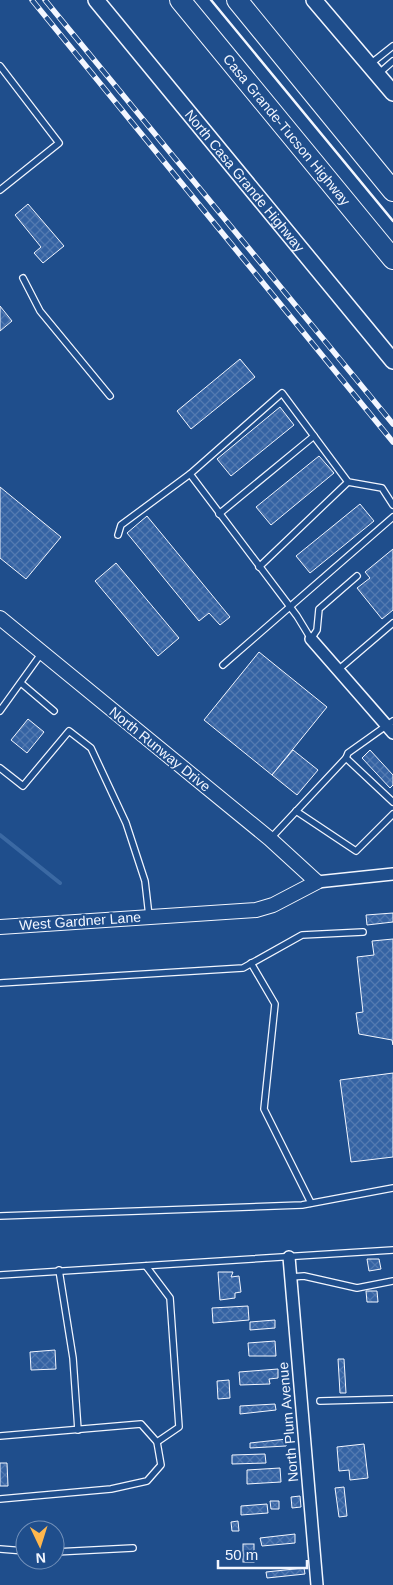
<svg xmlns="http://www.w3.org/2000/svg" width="393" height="1585" font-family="Arial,sans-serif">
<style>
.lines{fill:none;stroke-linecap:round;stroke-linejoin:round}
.stream{stroke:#3b69a3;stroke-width:4}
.building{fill:url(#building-cross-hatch);stroke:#f2f6ff}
.service-casing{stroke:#f2f6ff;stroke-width:8}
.minor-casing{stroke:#f2f6ff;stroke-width:14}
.tertiary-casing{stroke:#f2f6ff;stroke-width:16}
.secondary-casing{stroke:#f2f6ff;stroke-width:18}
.motorway-casing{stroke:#f2f6ff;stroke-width:22}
.service{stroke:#1f4e8c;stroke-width:5.5}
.minor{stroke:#1f4e8c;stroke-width:11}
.tertiary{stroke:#1f4e8c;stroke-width:14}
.secondary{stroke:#1f4e8c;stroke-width:15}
.motorway{stroke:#1f4e8c;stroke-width:20}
.rail-casing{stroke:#f2f6ff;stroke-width:5.5}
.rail{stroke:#1f4e8c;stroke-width:4;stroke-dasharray:11;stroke-linecap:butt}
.wall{stroke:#f2f6ff;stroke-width:2.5}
.labels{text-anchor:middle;stroke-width:4;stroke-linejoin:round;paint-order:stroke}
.street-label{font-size:14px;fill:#f2f6ff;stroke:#1f4e8c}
</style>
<defs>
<pattern id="building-cross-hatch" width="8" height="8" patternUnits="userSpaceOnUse" patternTransform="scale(1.25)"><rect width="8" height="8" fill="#3563a3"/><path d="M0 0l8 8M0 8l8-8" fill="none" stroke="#537ab1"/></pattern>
</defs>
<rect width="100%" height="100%" fill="#1f4e8c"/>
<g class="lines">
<path class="stream" d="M0 835 60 883"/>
</g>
<g class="building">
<path d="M28 204 64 246 43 263 34 253 41 247 15 215Z"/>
<path d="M0 306 12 321 0 331Z"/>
<path d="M240 359 255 377 191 429 177 411Z"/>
<path d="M280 407 294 425 231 476 217 459Z"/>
<path d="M319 456 334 473 271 525 256 507Z"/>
<path d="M0 487 61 537 26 579 0 558Z"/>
<path d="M360 504 374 521 310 573 296 556Z"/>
<path d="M147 516 230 617 220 625 209 613 199 621 127 533Z"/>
<path d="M393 549V610L382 619 357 588 370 578 365 572Z"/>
<path d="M116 563 179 638 158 656 95 581Z"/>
<path d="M259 652 327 707 272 775 204 720Z"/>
<path d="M28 719 44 732 27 753 11 740Z"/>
<path d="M293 750 318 770 297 795 272 775Z"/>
<path d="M370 750 393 775V785L390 788 362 758Z"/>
<path d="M393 913V922L367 925 366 915Z"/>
<path d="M393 939V1045L392 1040 359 1034 356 1013 363 1012 357 957 374 955 372 941Z"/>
<path d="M393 1073V1157L351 1162 340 1080Z"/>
<path d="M367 1259H379L381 1269 369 1271Z"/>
<path d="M218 1272H233L231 1277 239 1276 241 1292 235 1293V1298L220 1300Z"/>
<path d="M366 1291H377L378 1302H367Z"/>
<path d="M248 1306 249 1320 213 1323 212 1308Z"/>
<path d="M275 1320V1328L250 1330V1322Z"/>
<path d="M275 1341 276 1356H249L248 1343Z"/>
<path d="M55 1350 56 1369 31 1370 30 1352Z"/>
<path d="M338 1359H344L346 1393H340Z"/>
<path d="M278 1369V1378L269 1379 270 1384 240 1385 239 1372Z"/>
<path d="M229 1380 230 1398 218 1399 217 1381Z"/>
<path d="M275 1404 276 1410 240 1414V1406Z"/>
<path d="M287 1439 286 1446 250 1448V1443Z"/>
<path d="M364 1444 368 1478 350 1480 349 1470 339 1471 337 1447Z"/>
<path d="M265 1454 266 1463 232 1464V1455Z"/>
<path d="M0 1463H7L8 1486H0Z"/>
<path d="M280 1468 281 1482 247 1484V1470Z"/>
<path d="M344 1487 347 1516 339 1517 335 1488Z"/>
<path d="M300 1496 301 1507 292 1508 291 1497Z"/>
<path d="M270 1501H279V1509H271Z"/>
<path d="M267 1504 268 1513 241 1515V1506Z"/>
<path d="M238 1521 239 1531H232L231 1522Z"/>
<path d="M295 1534V1543L262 1546 260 1538Z"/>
<rect x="243" y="1544" width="11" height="18"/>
<path d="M304 1568 305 1574 267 1578 266 1572Z"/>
</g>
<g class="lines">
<defs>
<g id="service">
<path d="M369 65 393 46"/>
<path d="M0 66 59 143 0 190"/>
<path d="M377 75 393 61"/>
<path d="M23 278 40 311 110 396"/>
<path d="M219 514 314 436"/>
<path d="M118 535 121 525 190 474"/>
<path d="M259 567 348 482"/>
<path d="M357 576 319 609 317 630 311 639 297 616 190 474 282 393 348 482 382 488 393 505"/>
<path d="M223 665 393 517"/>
<path d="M338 670 393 623"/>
<path d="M21 683 54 711"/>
<path d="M0 711 41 654"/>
<path d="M346 758 393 802"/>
<path d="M0 768 23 786 69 731 91 748 126 823 145 881 149 916"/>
<path d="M296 811 356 851 393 814"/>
<path d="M271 838 346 758 348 753 393 721"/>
<path d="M251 963 275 1004 264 1109 311 1203"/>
<path d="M0 983 243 968 302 935 363 932"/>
<path d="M0 1216 302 1205 393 1188"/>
<path d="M146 1266 170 1298 179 1427 157 1442"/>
<path d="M59 1270 73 1358 78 1430"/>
<path d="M0 1275 393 1250"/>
<path d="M291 1277 304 1276 357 1288 393 1281"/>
<path d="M320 1401 393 1399"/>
<path d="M0 1436 141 1424 157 1442 161 1465 147 1481 111 1489 0 1499"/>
<path d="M0 1549 25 1551"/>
<path d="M55 1552 133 1548"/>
</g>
<g id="minor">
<path d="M311 639 393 733"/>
<path d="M317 882 393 874"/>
<path d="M289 1257 317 1585"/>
</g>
<path id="tertiary" d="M0 618 270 839 317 882 273 905 256 910 0 927"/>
<g id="secondary">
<path id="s1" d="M96 0 393 361"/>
<path d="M314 0 393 93"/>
</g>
<g id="motorway">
<path id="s2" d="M180 0 393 259"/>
<path d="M237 0 393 191"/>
</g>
</defs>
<use href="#service" class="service-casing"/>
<use href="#minor" class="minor-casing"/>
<use href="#tertiary" class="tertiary-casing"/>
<use href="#secondary" class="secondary-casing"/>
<use href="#motorway" class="motorway-casing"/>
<use href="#service" class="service"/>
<use href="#minor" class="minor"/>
<use href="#tertiary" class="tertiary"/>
<use href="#secondary" class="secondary"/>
<use href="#motorway" class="motorway"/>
<defs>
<g id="rail">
<path d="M32 0 393 442"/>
<path d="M45 0 393 424"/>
</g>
</defs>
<use href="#rail" class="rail-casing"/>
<use href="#rail" class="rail"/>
<path class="wall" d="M211 0 393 221"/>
</g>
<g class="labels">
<g class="street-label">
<text dy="5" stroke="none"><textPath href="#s2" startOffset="168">Casa Grande-Tucson Highway</textPath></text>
<text dy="5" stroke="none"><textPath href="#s1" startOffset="234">North Casa Grande Highway</textPath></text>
<text transform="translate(160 749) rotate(39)" y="5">North Runway Drive</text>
<text transform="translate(80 921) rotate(-4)" y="5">West Gardner Lane</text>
<text transform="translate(288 1422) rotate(-95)" y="5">North Plum Avenue</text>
</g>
</g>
<g transform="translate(40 1545) rotate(176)"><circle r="24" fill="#1f4e8c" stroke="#7391ba"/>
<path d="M0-4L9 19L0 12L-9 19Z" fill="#ffb74d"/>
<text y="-8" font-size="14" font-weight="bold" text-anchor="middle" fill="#f2f6ff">N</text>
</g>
<path d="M218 1560v8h89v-8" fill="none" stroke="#f2f6ff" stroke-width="2.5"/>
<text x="225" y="1560" font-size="15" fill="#f2f6ff" stroke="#1f4e8c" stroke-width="4" paint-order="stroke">50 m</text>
</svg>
